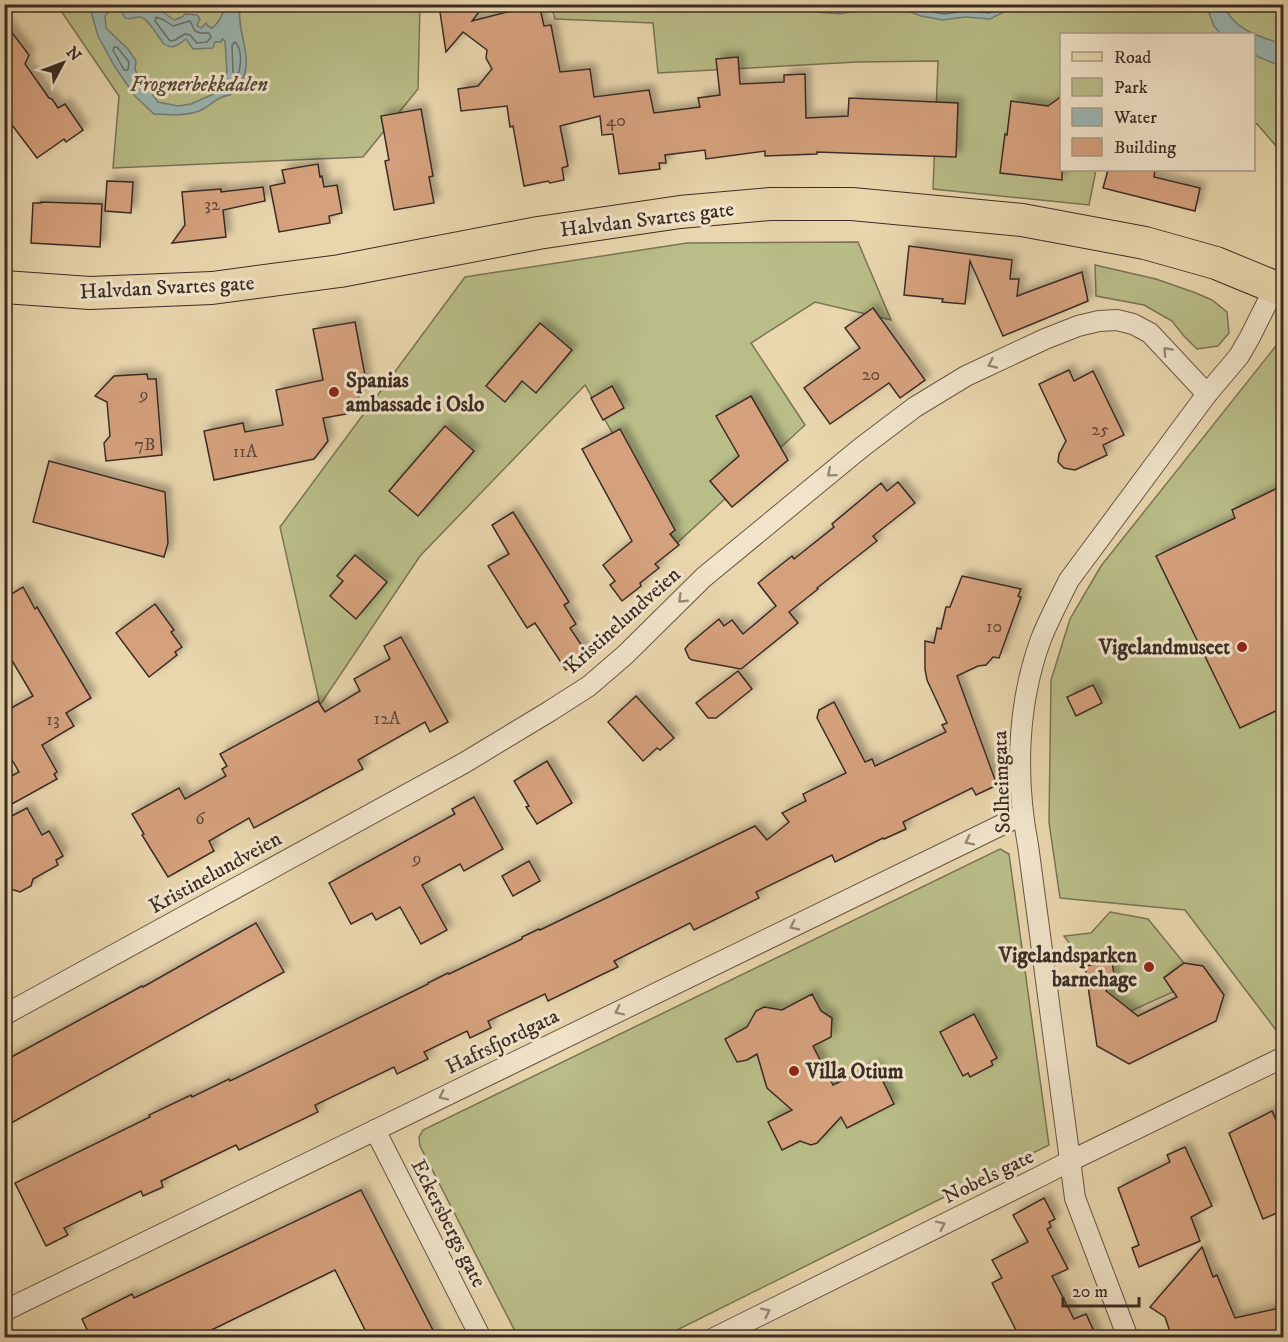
<svg xmlns="http://www.w3.org/2000/svg" width="1288" height="1342" font-family="'IM FELL DW Pica',serif">
<style>
.green{fill:#b9bd88;stroke:#7a7456;stroke-width:1.5}
.water{fill:#9ab7b3;stroke:#747f7a;stroke-width:1.5}
.lines{fill:none;stroke-linecap:round;stroke-linejoin:round}
.shore{stroke:#6a726c;stroke-width:1.5}
.building{fill:#d5a17d;stroke:#3b2c25;stroke-width:1.5;filter:url(#shadow)}
.minor-casing{stroke:#665647;stroke-width:22}
.primary-casing{stroke:#3b2c25;stroke-width:34}
.minor{stroke:#f1e4ca;stroke-width:20}
.primary{stroke:#e9d6ad;stroke-width:32}
.oneway{stroke:#968878}
.poi-dot{fill:#8f2418;stroke:#f1e4ca;stroke-width:2}
.labels{text-anchor:middle;stroke-width:6;stroke-linejoin:round;paint-order:stroke}
.number-label{font-size:18px;fill:#62493b}
.park-label{font-size:21px;font-style:italic;fill:#544939;stroke:#f1e4ca}
.street-label{font-size:21px;fill:#3b2c25;stroke:#f1e4ca}
.poi-label{font-size:21px;font-weight:bold;fill:#3b2c25;stroke:#f1e4ca;text-anchor:start}
</style>
<defs>
<filter id="shadow"><feDropShadow dx="5.5" dy="-5.5" stdDeviation="3" flood-color="#0004"/></filter>
</defs>
<rect width="100%" height="100%" fill="#e9d6ad"/>
<filter id="stains"><feTurbulence type="fractalNoise" baseFrequency=".00333" numOctaves="4"/><feColorMatrix values="0 0 0 0 .2 0 0 0 0 .09 0 0 0 0 .02 0 0 0 .5 -.17"/></filter>
<radialGradient id="worn" r=".72"><stop offset=".6" stop-color="#630" stop-opacity="0"/><stop offset="1" stop-color="#630" stop-opacity=".3"/></radialGradient>
<g class="green">
<path d="M57 5H420L418 89 363 157 113 168 119 96Z"/>
<path d="M551 5H1283V154L1257 124 1254 123V34H1062V170H1096L1089 205 933 189 938 61 857 62 658 73 653 23 555 19Z"/>
<path d="M858 242 891 320 815 302 751 343 805 425 676 544 585 385 420 556 320 705 280 527 465 277 687 243Z"/>
<path d="M1095 265 1156 279 1196 293 1212 300 1227 312 1229 333 1218 346 1197 349 1183 335 1172 321 1144 305 1096 296Z"/>
<path d="M1283 337V1032L1279 1034 1185 910 1060 898 1049 822 1051 680 1070 619 1101 566Z"/>
<path d="M1000 849 1009 854 1049 1145 663 1337H518L420 1146 419 1137 423 1130Z"/>
<path d="M1110 912 1148 919 1184 963 1164 977 1173 992 1131 1011 1122 1004 1091 1008 1089 992 1106 990 1115 981 1112 963 1086 965 1064 936 1091 933Z"/>
</g>
<g class="water">
<path d="M91 5H115L105 16 106 28 128 49 136 61 135 70 158 102 178 106 191 104 218 92 224 83 227 72 225 41 222 39 221 42H215L213 48 193 49 186 39C178 45 173 50 164 44 159 38 148 18 140 17 134 17 131 20 125 18L118 5C142 4 154 4 174 20L182 17 185 14 197 15 200 19 197 25 201 28 206 23 208 26 212 28C220 22 223 15 225 5H240C236 30 252 53 244 76 242 83 235 89 230 95 215 97 212 106 199 111 185 116 169 115 154 114L135 96 115 67 98 36 90 8Z"/>
<path d="M729 5H1018L990 19 965 17 943 20 921 16 900 8 877 6 841 14Z"/>
<path d="M1206 5H1225C1231 29 1262 38 1283 44V67L1254 55V34H1221L1214 26Z"/>
</g>
<g class="lines">
<g class="shore">
<path d="M907 4 922 10 944 14 965 11 989 13 1005 4"/>
<path d="M156 17 164 20 173 26 190 21 195 31 200 33H209L211 37 207 42 197 43 190 35 185 34 175 40 170 41 155 21Z"/>
<path d="M235 42C242 49 241 62 239 72L236 74 233 72 232 45Z"/>
<path d="M114 47H117L129 62 128 70H124L113 50Z"/>
</g>
</g>
<g class="building">
<path d="M473 4H485L472 21 539 4 544 26 551 25 560 72 590 69 594 97 649 90 654 113 700 107 698 98 720 95 716 59 738 57 740 84 784 82V75L805 74 806 118 848 116 849 98 958 103 956 157 817 152V154L765 156V151L706 159 705 150 665 155 666 163H659L660 169 619 174 613 134 602 135 600 116 560 126 568 166 562 168 564 180 550 183 548 181 524 186 513 126 510 127 507 106 461 111 458 89 478 86 492 69 486 58 487 50 463 32 446 52 440 12Z"/>
<path d="M4 22 29 55 25 64 49 98 52 99 58 108 65 104 83 130 66 142 64 139 37 158 12 125V124L4 112Z"/>
<path d="M1062 96V180L1000 173 1005 134 1007 135 1011 101 1048 106Z"/>
<path d="M421 109 433 176 429 177 434 203 394 210 385 161 389 160 381 116Z"/>
<path d="M318 164 320 177 322 176 324 187 337 185 342 213 329 216 330 223 279 232 270 186 285 183 282 170Z"/>
<path d="M1108 170H1155L1154 177 1200 188 1195 211 1103 188Z"/>
<path d="M107 181 133 182 131 213 105 211Z"/>
<path d="M263 187 265 201 223 210 226 237 172 243 185 225 182 192 221 189V192Z"/>
<path d="M41 202 102 204 100 247 31 243 33 203H41Z"/>
<path d="M909 246 1012 260 1010 279H1019L1017 296 1082 272 1088 301 1003 336 970 261 965 304 942 302 943 299 904 295Z"/>
<path d="M873 308 925 380 900 398 889 383 830 424 804 388 860 348 845 328Z"/>
<path d="M355 322 367 386 346 414 323 418 328 441 314 459 214 480 204 431 243 423 245 432 283 425 276 390 323 380 313 329Z"/>
<path d="M540 323 572 350 536 393 522 381 505 402 486 386Z"/>
<path d="M1069 370 1074 381 1093 371 1124 435 1103 445 1107 455 1075 470 1064 468 1058 462 1059 454 1066 441 1039 384Z"/>
<path d="M147 374 148 379H156L162 455 106 461 104 443 110 436 107 402 95 396 114 376Z"/>
<path d="M612 386 624 408 603 420 591 398Z"/>
<path d="M751 396 788 460 732 507 710 481 739 456 716 416Z"/>
<path d="M445 426 474 451 418 516 389 491Z"/>
<path d="M620 429 675 530 670 534 679 545 655 564 659 568 640 583 641 586 622 601 610 585 615 581 603 565 632 541 582 449Z"/>
<path d="M49 461 165 492 168 543 164 557 33 522Z"/>
<path d="M898 482 915 503 873 536 877 541 817 588 818 589 789 612 798 623 741 669 692 660 689 658 685 649 688 645 719 619 724 626 732 620 743 634 776 606 758 583 792 556 794 559 834 527 832 524 881 483 887 491Z"/>
<path d="M1284 485V707L1240 728 1156 556 1235 518 1232 510Z"/>
<path d="M513 512 569 602 564 605 576 624 570 628 588 655 566 670 535 623 527 628 488 566 509 554 492 525Z"/>
<path d="M355 555 387 582 356 619 330 596 343 581 337 576Z"/>
<path d="M962 576 1021 589 1018 596 1021 597 999 658 993 657 986 665 978 666 957 676 997 785 976 795 972 788 903 822 906 829 884 839 883 838 835 862 832 855 756 892 759 898 694 930 690 923 614 961 618 967 599 976 548 1001 545 994 488 1021 491 1028 470 1038 467 1031 424 1052 428 1059 397 1074 394 1067 315 1105 318 1112 239 1150 236 1145 161 1181 163 1187 143 1196 141 1191 64 1228 68 1235 46 1246 15 1183 150 1117 149 1115 191 1095 192 1097 229 1079 230 1081 428 984V983L448 973 449 974 522 939V937L539 929 540 930 755 826 767 840 789 822 782 813 806 801 803 794 846 773 817 718 819 710 834 702 865 762 872 759 875 766 946 732 942 725 947 723 927 680 925 669V641L934 643 937 628 941 629 946 607H950Z"/>
<path d="M23 587 35 609 37 607 91 698 66 713 74 726 42 745 57 772 54 774 57 779 12 804 4 791V780L19 772 4 746V712L33 696 4 647V608L8 596Z"/>
<path d="M155 604 174 630 171 632 182 647 175 652 177 655 149 677 116 633Z"/>
<path d="M401 637 448 722 430 732 425 722 358 760 363 769 254 828 249 818 209 841 214 851 168 877 142 835 144 834 132 814 179 788 185 799 226 776 222 769 227 766 220 754 318 701 325 712 360 691 354 679 390 659 384 646Z"/>
<path d="M738 671 752 689 716 718H708L696 703Z"/>
<path d="M1093 685 1102 703 1076 716 1067 697Z"/>
<path d="M636 696 674 738 660 750 657 748 643 761 608 722Z"/>
<path d="M547 761 572 803 537 824 526 807 529 806 514 781Z"/>
<path d="M474 797 503 849 464 871 460 864 422 885 447 930 421 944 400 907 376 920 372 913 351 924 329 883 455 814 452 809Z"/>
<path d="M27 808 42 835 49 831 63 856 56 860 58 865 33 879 31 886 20 892 4 887V820Z"/>
<path d="M529 861 540 881 513 896 502 876Z"/>
<path d="M256 923 284 972 4 1127V1061L142 986 143 987Z"/>
<path d="M1112 962 1115 980 1106 991 1138 1016 1177 997 1164 978 1184 963 1203 966 1224 995 1216 1021 1129 1064 1097 1046 1085 966Z"/>
<path d="M812 994 821 1011 832 1018 831 1037 813 1046 833 1085 875 1065 894 1104 847 1128 841 1117 817 1143 811 1145 800 1141 782 1150 768 1122 792 1110 767 1088 757 1054 747 1060 737 1062 725 1039 747 1027 756 1011 764 1007 782 1010Z"/>
<path d="M974 1014 997 1058 991 1061 993 1065 970 1077 968 1073 963 1076 940 1032Z"/>
<path d="M1272 1111 1284 1138V1210L1263 1219 1229 1133Z"/>
<path d="M1185 1147 1212 1206 1191 1217 1200 1241 1139 1267 1132 1248 1139 1245 1118 1188 1170 1162 1167 1155Z"/>
<path d="M361 1190 437 1338H369L335 1270 195 1338H166L163 1330 148 1338H91L82 1319 132 1294 134 1298Z"/>
<path d="M1044 1198 1055 1219 1049 1222 1051 1227 1047 1229 1068 1269 1052 1276 1074 1319 1086 1314 1097 1338H1020L992 1283 1002 1278 992 1260 1028 1242 1013 1215Z"/>
<path d="M1202 1247 1213 1277 1217 1275 1235 1318 1284 1307V1338H1172L1165 1317 1150 1307Z"/>
</g>
<g class="lines">
<defs>
<g id="minor">
<path d="M4 1015 464 763 550 711 589 686 625 655 704 577 862 447 915 407 966 376 1045 339 1078 326 1099 321 1117 320 1133 324 1150 333 1207 394"/>
<path d="M375 1130 481 1338"/>
<path d="M4 1311 1022 815"/>
<path d="M714 1338 1039 1177 1070 1161 1284 1057"/>
<path d="M1128 1338 1075 1198 1028 845C1015 778 1017 704 1041 639 1049 619 1059 600 1069 580L1207 394 1239 356 1250 337 1275 287"/>
</g>
<path id="primary" d="M4 287 90 293 212 288 340 271 538 233 680 212 770 204H852L1022 220 1145 243 1216 263 1284 291"/>
</defs>
<use href="#minor" class="minor-casing"/>
<use href="#primary" class="primary-casing"/>
<use href="#minor" class="minor"/>
<use href="#primary" class="primary"/>
</g>
<defs><path id="oneway-chevron" d="M-2-3.5L2.5 0L-2 3.5" fill="none" stroke-width="1.6" stroke-linecap="round" stroke-linejoin="round" transform="scale(1.5)"/></defs>
<g class="oneway">
<use href="#oneway-chevron" transform="translate(1167 351) rotate(-133)"/>
<use href="#oneway-chevron" transform="translate(992 364) rotate(155)"/>
<use href="#oneway-chevron" transform="translate(831 473) rotate(140)"/>
<use href="#oneway-chevron" transform="translate(682 599) rotate(136)"/>
<use href="#oneway-chevron" transform="translate(969 841) rotate(154)"/>
<use href="#oneway-chevron" transform="translate(794 926) rotate(154)"/>
<use href="#oneway-chevron" transform="translate(619 1011) rotate(154)"/>
<use href="#oneway-chevron" transform="translate(443 1096) rotate(154)"/>
<use href="#oneway-chevron" transform="translate(941 1225) rotate(-26)"/>
<use href="#oneway-chevron" transform="translate(766 1312) rotate(-26)"/>
</g>
<g class="poi-dot">
<circle cx="334" cy="392" r="6"/>
<circle cx="1242" cy="647" r="6"/>
<circle cx="1149" cy="967" r="6"/>
<circle cx="794" cy="1071" r="6"/>
</g>
<g class="labels">
<g class="number-label">
<text x="616" y="126">40</text>
<text x="212" y="210">32</text>
<text x="871" y="380">20</text>
<text x="144" y="400">9</text>
<text x="1100" y="435">25</text>
<text x="145" y="450">7B</text>
<text x="245" y="457">11A</text>
<text x="994" y="632">10</text>
<text x="387" y="724">12A</text>
<text x="53" y="725">13</text>
<text x="200" y="824">6</text>
<text x="417" y="864">9</text>
</g>
<g class="park-label">
<text x="199" y="91">Frognerbekkdalen</text>
</g>
<g class="street-label">
<text transform="translate(647 219) rotate(-7)" y="7">Halvdan Svartes gate</text>
<text transform="translate(167 287) rotate(-3)" y="7">Halvdan Svartes gate</text>
<text transform="translate(622 620) rotate(-42)" y="7">Kristinelundveien</text>
<text transform="translate(1001 782) rotate(-92)" y="7">Solheimgata</text>
<text transform="translate(215 872) rotate(-29)" y="7">Kristinelundveien</text>
<text transform="translate(502 1041) rotate(-26)" y="7">Hafrsfjordgata</text>
<text transform="translate(988 1176) rotate(-26)" y="7">Nobels gate</text>
<text transform="translate(449 1223) rotate(63)" y="7">Eckersbergs gate</text>
</g>
<g class="poi-label">
<text x="346" y="387">Spanias<tspan x="346" dy="24">ambassade i Oslo</tspan></text>
<text x="1230" y="654" text-anchor="end">Vigelandmuseet</text>
<text x="1137" y="962" text-anchor="end">Vigelandsparken<tspan x="1137" dy="24">barnehage</tspan></text>
<text x="806" y="1078">Villa Otium</text>
</g>
</g>
<rect width="1288" height="1342" fill="none" stroke="#e9d6ad" stroke-width="24"/>
<rect x="6" y="6" width="1276" height="1330" fill="none" stroke="#3b2c25" stroke-width="3"/>
<rect x="12" y="12" width="1264" height="1318" fill="none" stroke="#3b2c25" stroke-width="1.5"/>
<rect x="1060" y="33" width="195" height="138" fill="#f1e4ca" stroke="#a89a88" stroke-width="1.5"/>
<rect x="1072" y="52" width="30" height="9" fill="#e9d6ad" stroke="#a89a88" stroke-width="1.5"/>
<text x="1114" y="63" font-size="18" fill="#3b2c25">Road</text>
<rect x="1072" y="78" width="30" height="18" fill="#b9bd88" stroke="#a89a88" stroke-width="1.5"/>
<text x="1114" y="93" font-size="18" fill="#3b2c25">Park</text>
<rect x="1072" y="108" width="30" height="18" fill="#9ab7b3" stroke="#a89a88" stroke-width="1.5"/>
<text x="1114" y="123" font-size="18" fill="#3b2c25">Water</text>
<rect x="1072" y="138" width="30" height="18" fill="#d5a17d" stroke="#a89a88" stroke-width="1.5"/>
<text x="1114" y="153" font-size="18" fill="#3b2c25">Building</text>
<g transform="translate(63 63) rotate(49)" stroke="#f1e4ca" stroke-width="4.5" paint-order="stroke">
<path d="M0-4.5L10 22L0 15L-10 22Z" fill="#3b2c25"/>
<text y="-9" font-size="16" font-weight="bold" text-anchor="middle" fill="#3b2c25">N</text>
</g>
<path d="M1063 1297v9h76v-9" fill="none" stroke="#3b2c25" stroke-width="3"/>
<text x="1072" y="1297" font-size="18" fill="#3b2c25" stroke="#f1e4ca" stroke-width="4.5" paint-order="stroke">20 m</text>
<rect width="100%" height="100%" filter="url(#stains)"/>
<rect width="100%" height="100%" fill="url(#worn)"/>
</svg>
